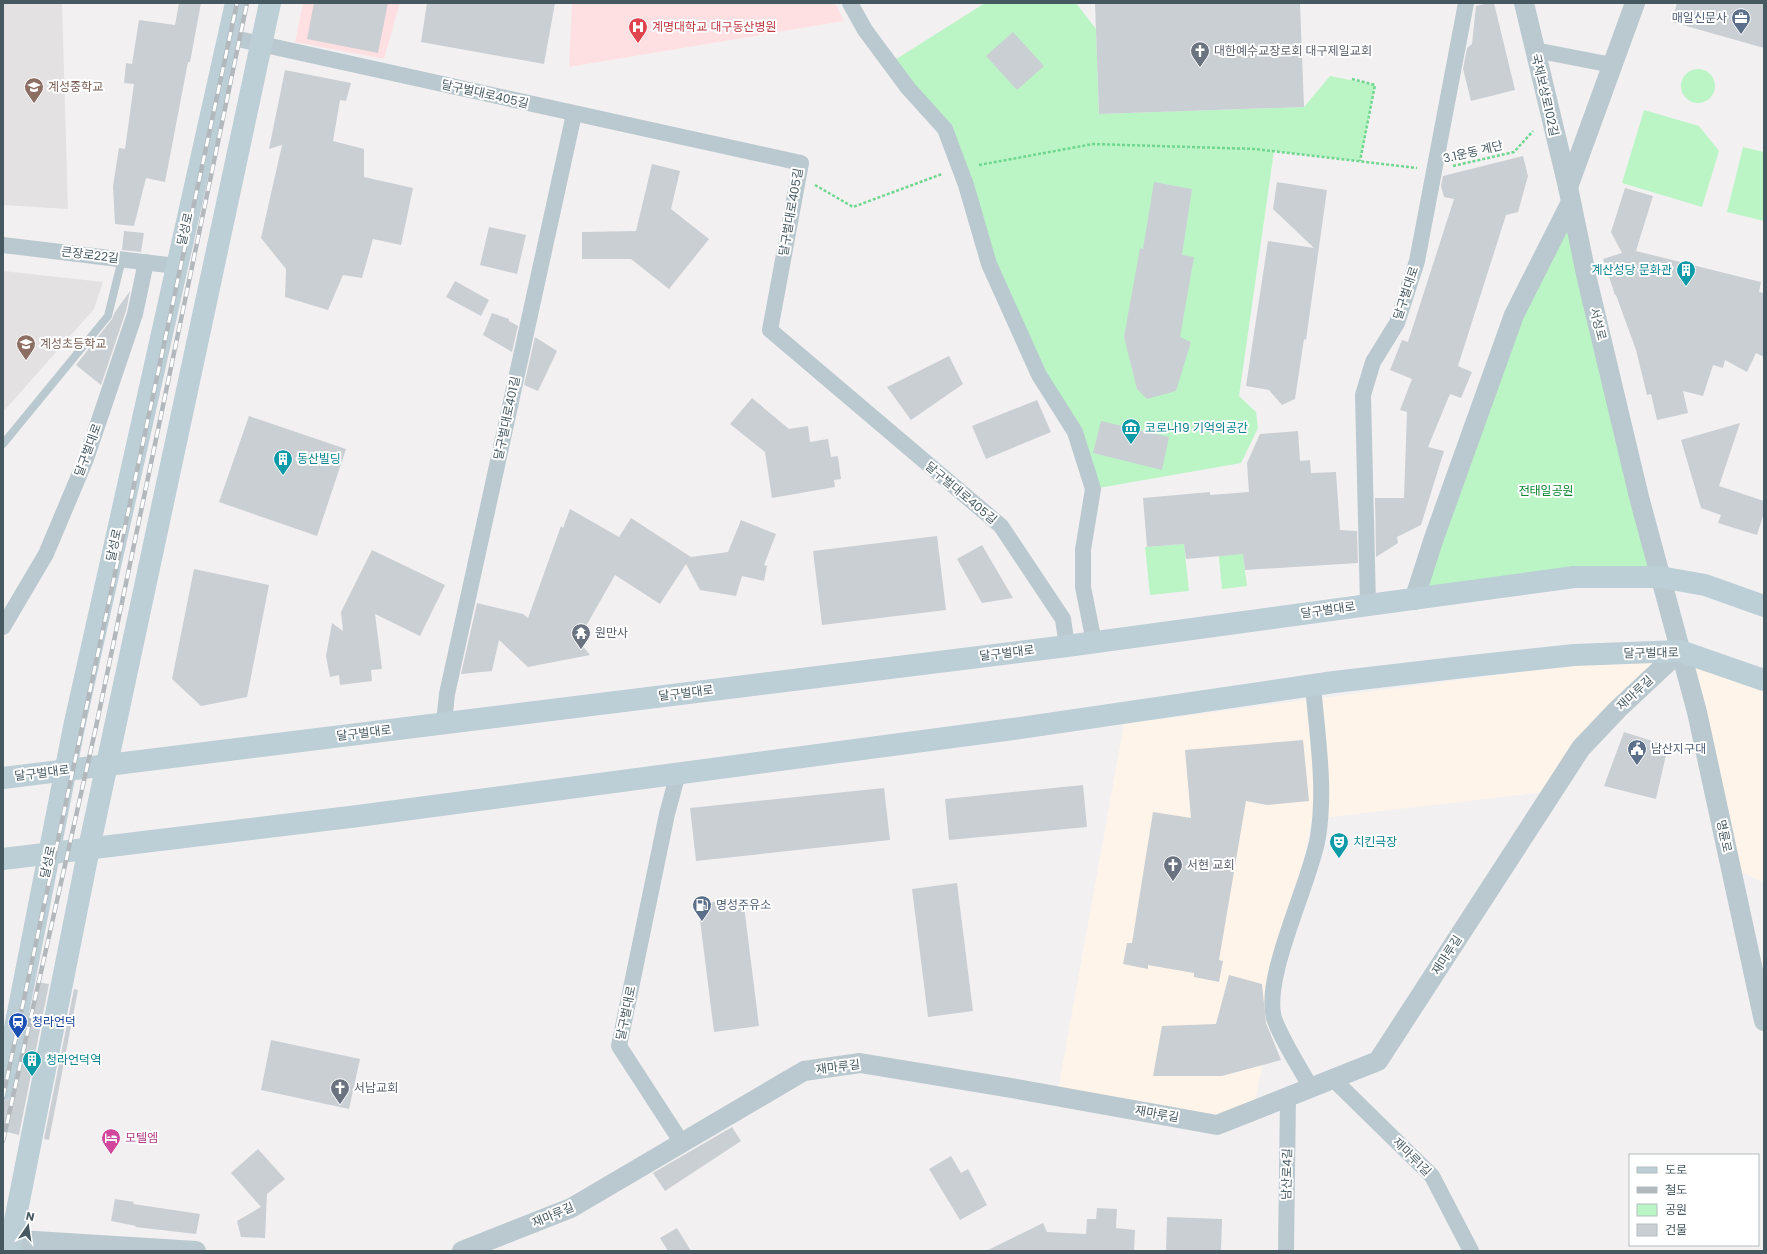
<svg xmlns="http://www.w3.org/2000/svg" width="1767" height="1254" font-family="Poppins,'Noto Sans KR',sans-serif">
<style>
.commercial{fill:#fef4ea}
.education{fill:#e4e1e3}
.medical{fill:#fee0e3}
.green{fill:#bbf5c6}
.building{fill:#cacfd4}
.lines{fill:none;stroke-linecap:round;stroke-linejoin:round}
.path{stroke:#6fd78f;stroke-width:2.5;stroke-dasharray:3 2;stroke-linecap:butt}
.service{stroke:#bac9cf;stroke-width:8}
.minor{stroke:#bac9cf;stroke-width:16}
.tertiary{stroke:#bac9cf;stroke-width:20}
.secondary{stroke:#bcced6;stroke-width:22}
.rail-casing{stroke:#b2b8bc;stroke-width:4.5}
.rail{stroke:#fff;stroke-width:3;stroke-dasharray:9;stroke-linecap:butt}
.labels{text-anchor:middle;stroke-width:4;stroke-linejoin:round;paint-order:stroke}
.service-label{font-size:12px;fill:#4e5e75;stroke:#fff;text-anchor:start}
.health-label{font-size:12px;fill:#be3a42;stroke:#fff;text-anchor:start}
.worship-label{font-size:12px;fill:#5b616d;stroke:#fff;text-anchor:start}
.education-label{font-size:12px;fill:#785e54;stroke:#fff;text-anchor:start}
.street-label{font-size:12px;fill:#465961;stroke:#fff}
.culture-label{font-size:12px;fill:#0d838f;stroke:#fff;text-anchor:start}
.park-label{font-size:12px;fill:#0d8632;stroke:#fff}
.transit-label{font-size:12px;fill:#164399;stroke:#fff;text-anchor:start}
.hotel-label{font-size:12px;fill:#b23c85;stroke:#fff;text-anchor:start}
</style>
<rect width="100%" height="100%" fill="#f3f0f1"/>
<path class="commercial" d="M1680 651 1764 680V882L1730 867 1680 651 1553 791 1312 819 1253 1111 1217 1125 1057 1096 1124 724Z"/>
<g class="education">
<path d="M3 3H62L68 209 3 205Z"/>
<path d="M3 271 103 282 94 309 3 412Z"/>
</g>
<g class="medical">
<path d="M303 3H400L384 59 295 42Z"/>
<path d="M572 3H835L844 21 569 67Z"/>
</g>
<g class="green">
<path d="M985 3H1076L1096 29 1099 114 1304 107 1330 76 1375 85 1360 161 1274 151 1239 396 1256 412 1258 428 1241 463 1093 489 1075 432 1039 375 945 129 890 63Z"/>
<circle cx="1698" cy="86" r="17"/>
<path d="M1644 110 1699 126 1719 151 1702 207 1622 183Z"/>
<path d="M1743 147 1764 152V221L1727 212Z"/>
<path d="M1570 204 1660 577 1414 600 1451 492Z"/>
<path d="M1184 544 1189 591 1150 595 1145 547Z"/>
<path d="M1242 547 1247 586 1222 589 1218 549Z"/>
</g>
<g class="building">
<path d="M179 3H201L190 62H188L165 182 146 178 134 226 115 224 113 186 119 148 125 149 134 84 124 83 126 63 132 64 139 20 175 25Z"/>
<path d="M314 3H388L378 53 307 39Z"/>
<path d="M427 3H555L544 64 421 42Z"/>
<path d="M1095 3H1300L1304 107 1099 114Z"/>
<path d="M1489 3H1494L1515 90 1471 101 1463 69 1467 48 1472 44 1476 6Z"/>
<path d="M1677 3H1764V48L1672 22Z"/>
<path d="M1013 32 1044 66 1017 90 986 56Z"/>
<path d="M285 70 351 83 346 101 340 100 333 141 364 149V177L413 188 401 245 373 239 362 278 343 275 328 310 285 297 286 269 261 238 282 145 269 149Z"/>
<path d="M1523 156 1528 176 1518 212 1506 215 1458 366 1472 372 1461 398 1450 394 1428 447 1444 451 1421 525 1397 537 1398 543 1376 557 1375 498H1404L1407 412 1400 410 1412 379 1390 370 1402 340 1408 342 1454 199 1444 197 1441 186 1443 176Z"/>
<path d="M652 164 680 171 671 209 709 239 669 289 631 259H582V232L636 231Z"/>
<path d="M1154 182 1192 189 1182 255 1194 257 1180 337 1191 342 1176 391 1147 399 1137 389 1124 337 1140 248 1143 249Z"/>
<path d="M1277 182 1327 190 1306 340 1304 339 1295 399 1282 405 1269 390 1246 386 1268 241 1314 248 1273 209Z"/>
<path d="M1625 188 1653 196 1636 251 1761 282 1759 292 1764 293V357L1756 353 1747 372 1725 360 1723 368 1713 365 1703 396 1683 391 1688 413 1657 420 1651 394 1647 395 1636 350 1616 295H1615L1603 259 1622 253 1611 232Z"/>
<path d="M489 227 526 235 517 274 480 265Z"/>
<path d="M124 231 144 233 141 252 122 250Z"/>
<path d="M455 281 489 300 481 316 446 297Z"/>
<path d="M130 291 126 311 101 385 76 365 112 319 115 312Z"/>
<path d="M492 313 509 319V321L518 326 512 352 483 335Z"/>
<path d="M535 337 557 351 538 391 524 385Z"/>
<path d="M949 356 963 384 911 420 887 387Z"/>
<path d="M752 398 789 429 808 426 810 442 828 439 831 457 838 456 841 479 834 480 835 487 772 498 765 452 730 424Z"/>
<path d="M1037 400 1051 432 986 459 972 426Z"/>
<path d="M249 416 346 449 317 536 219 502Z"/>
<path d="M1101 421 1169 437 1162 470 1093 453Z"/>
<path d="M1740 423 1719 486 1764 501V513L1757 535 1718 523 1721 515 1701 508 1681 440Z"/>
<path d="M1298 431 1300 461 1310 460 1311 473 1336 472 1340 530 1357 531 1358 563 1245 570 1243 554 1186 559 1184 544 1147 547 1143 498 1210 492V495L1249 492 1247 463 1260 434Z"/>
<path d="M570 509 619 537 631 518 691 557 728 552 741 520 776 534 764 565 767 566 764 581 742 576 736 596 700 590 686 564 660 604 615 575 578 640 590 655 528 667 499 640 492 671 461 674 477 603 523 614 528 618 561 526 563 528Z"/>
<path d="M937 536 946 610 822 625 813 551Z"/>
<path d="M982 545 1013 598 982 603 957 559Z"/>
<path d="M372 550 445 585 420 636 375 614 382 669 371 670 372 681 340 685 339 675 330 677 326 656 332 623 343 631 341 612Z"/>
<path d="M194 569 269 585 247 697 201 706 172 679Z"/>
<path d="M1624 732 1668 746 1656 799 1604 786Z"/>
<path d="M1303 740 1309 801 1267 805 1246 801 1219 960 1223 961 1219 982 1194 977V973L1148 965V969L1123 964 1127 943H1132L1153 812 1191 818 1185 750Z"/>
<path d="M1083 785 1087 827 949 840 945 799Z"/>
<path d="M884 788 890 840 696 861 690 808Z"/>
<path d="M957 883 973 1011 928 1017 912 889Z"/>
<path d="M743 898 759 1026 714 1032 698 904Z"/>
<path d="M1229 975 1262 984 1266 1023 1281 1060 1222 1076H1153L1162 1026 1216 1024Z"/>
<path d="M37 982 49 984 19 1135 3 1131V1101L12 1097 15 1091Z"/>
<path d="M74 989 78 990 49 1140 44 1139Z"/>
<path d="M271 1040 360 1059 349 1109 261 1090Z"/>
<path d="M732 1127 741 1141 665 1191 653 1173Z"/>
<path d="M258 1149 285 1179 267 1194 265 1238 241 1237 237 1221 261 1207 231 1173Z"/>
<path d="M951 1156 961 1173 968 1169 987 1205 960 1220 929 1169Z"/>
<path d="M115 1199 134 1202 133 1204 200 1214 196 1234 135 1227 136 1226 111 1221Z"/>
<path d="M1097 1208 1117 1209 1116 1228 1135 1230 1134 1251H986L1043 1223 1047 1232 1086 1234 1087 1219H1096Z"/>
<path d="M1167 1217 1222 1219 1221 1251H1166Z"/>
<path d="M677 1228 691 1251H668L660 1238Z"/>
</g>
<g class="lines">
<g class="path">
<path d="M1352 79 1375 85 1360 161"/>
<path d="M979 165 1093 144 1255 149 1417 168"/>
<path d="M1453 166 1514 152 1533 131"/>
<path d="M815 185 853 207 942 174"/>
</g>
<path class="service" d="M3 444 108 316 122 259"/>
<g class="minor">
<path d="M850 3 865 30 908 88 945 129 966 185 989 264 1039 375 1075 432 1093 489 1083 550V587L1094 642"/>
<path d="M229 37 801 163 770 330 1001 526 1063 619 1067 646"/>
<path d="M1535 50 1612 65"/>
<path d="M3 245 176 266"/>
<path d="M1368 604 1363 395 1373 362 1397 323 1417 261 1466 3"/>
<path d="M3 627 46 554 86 459 135 314 146 262"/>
<path d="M444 723 447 694 574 114"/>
<path d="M678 773 667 814 619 1046 682 1143"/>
<path d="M1333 1079 1432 1176 1471 1251"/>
<path d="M1311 1088C1299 1066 1284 1044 1275 1021 1260 981 1311 882 1318 837 1326 787 1317 735 1313 685"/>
<path d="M1286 1251 1288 1097"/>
</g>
<g class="tertiary">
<path d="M1524 3 1568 187"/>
<path d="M1635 3 1568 187 1587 279 1639 497 1697 712 1764 1021"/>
<path d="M1414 600 1434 538 1514 315 1570 204"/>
<path d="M3 1239 196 1251"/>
<path d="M462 1251 571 1208 804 1071 860 1063 1017 1089 1217 1125 1378 1061 1581 748 1618 709 1680 651"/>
</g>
<g class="secondary">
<path d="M3 778 1067 646 1574 577H1660L1705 585 1764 606"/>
<path d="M3 859 358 816 1013 729 1334 682 1472 666 1574 655 1680 651 1764 680"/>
<path d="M3 1089 74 727 236 3"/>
<path d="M9 1251 89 848 270 3"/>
</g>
<defs>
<g id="rail">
<path d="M3 1097 237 3"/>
<path d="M3 1141 96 727 247 3"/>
</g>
</defs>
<use href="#rail" class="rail-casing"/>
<use href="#rail" class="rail"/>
</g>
<defs>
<symbol id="office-pin" viewBox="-11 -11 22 30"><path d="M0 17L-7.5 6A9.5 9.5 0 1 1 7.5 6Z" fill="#5c6f8a" stroke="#fff"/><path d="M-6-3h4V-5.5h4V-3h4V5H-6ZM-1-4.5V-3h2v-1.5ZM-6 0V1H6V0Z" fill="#fff"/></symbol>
<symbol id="hospital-pin" viewBox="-11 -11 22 30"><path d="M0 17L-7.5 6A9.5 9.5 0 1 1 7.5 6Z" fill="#e0444e" stroke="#fff"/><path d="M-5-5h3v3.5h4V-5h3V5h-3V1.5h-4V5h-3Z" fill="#fff"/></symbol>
<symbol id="church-pin" viewBox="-11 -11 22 30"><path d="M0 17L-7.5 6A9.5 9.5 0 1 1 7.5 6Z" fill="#6b7280" stroke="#fff"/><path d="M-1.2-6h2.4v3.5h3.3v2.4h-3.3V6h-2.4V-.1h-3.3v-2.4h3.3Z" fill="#fff"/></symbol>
<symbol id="school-pin" viewBox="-11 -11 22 30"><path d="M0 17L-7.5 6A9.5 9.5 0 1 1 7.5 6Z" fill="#8d6e63" stroke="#fff"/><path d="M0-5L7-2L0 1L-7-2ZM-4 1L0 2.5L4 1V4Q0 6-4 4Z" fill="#fff"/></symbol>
<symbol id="building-pin" viewBox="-11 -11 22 30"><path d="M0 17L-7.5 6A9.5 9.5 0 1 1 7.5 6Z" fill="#0f9aa8" stroke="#fff"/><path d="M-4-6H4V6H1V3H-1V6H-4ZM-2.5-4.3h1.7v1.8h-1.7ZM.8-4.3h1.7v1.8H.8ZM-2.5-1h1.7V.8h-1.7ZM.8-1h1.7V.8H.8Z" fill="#fff"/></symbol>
<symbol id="museum-pin" viewBox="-11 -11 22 30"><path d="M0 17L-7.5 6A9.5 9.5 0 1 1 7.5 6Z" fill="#0f9aa8" stroke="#fff"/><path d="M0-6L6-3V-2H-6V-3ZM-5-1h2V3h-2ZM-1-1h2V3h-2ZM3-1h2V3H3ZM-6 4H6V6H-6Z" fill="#fff"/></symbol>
<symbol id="temple-pin" viewBox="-11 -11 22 30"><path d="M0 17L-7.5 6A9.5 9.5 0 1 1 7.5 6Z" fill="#6b7280" stroke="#fff"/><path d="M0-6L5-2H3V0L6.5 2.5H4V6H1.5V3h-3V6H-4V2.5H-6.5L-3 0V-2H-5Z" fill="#fff"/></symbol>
<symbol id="civic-pin" viewBox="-11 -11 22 30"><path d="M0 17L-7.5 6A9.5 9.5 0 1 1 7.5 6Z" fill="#5c6f8a" stroke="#fff"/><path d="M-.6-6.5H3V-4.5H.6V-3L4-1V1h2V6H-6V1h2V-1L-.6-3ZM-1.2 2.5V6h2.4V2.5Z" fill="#fff"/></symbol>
<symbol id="theatre-pin" viewBox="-11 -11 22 30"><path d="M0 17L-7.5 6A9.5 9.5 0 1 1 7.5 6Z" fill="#0f9aa8" stroke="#fff"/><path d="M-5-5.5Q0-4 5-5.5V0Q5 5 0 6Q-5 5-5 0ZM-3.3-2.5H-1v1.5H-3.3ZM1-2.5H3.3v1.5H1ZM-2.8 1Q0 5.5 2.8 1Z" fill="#fff"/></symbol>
<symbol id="fuel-pin" viewBox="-11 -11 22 30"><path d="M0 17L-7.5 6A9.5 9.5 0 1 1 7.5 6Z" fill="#5c6f8a" stroke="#fff"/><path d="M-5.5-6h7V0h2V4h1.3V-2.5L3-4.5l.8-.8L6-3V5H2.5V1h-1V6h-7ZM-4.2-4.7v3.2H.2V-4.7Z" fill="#fff"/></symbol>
<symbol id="station-pin" viewBox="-11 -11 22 30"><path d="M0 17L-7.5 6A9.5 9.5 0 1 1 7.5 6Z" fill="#1a4fb4" stroke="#fff"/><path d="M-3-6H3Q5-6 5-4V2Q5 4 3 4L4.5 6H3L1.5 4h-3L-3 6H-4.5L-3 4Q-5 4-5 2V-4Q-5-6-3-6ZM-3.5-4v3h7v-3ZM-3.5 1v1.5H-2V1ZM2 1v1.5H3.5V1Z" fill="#fff"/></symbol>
<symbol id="hotel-pin" viewBox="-11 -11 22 30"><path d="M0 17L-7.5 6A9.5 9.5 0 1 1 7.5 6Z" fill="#d1479c" stroke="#fff"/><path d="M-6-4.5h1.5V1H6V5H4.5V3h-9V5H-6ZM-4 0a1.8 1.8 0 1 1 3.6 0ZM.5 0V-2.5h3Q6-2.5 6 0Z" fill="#fff"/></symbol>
</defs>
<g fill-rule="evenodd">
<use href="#office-pin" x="1730" y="7" width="22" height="30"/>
<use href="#hospital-pin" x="627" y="16" width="22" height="30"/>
<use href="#church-pin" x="1189" y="40" width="22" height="30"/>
<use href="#school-pin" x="23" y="76" width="22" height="30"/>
<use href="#building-pin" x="1675" y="259" width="22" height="30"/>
<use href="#school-pin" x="15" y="333" width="22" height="30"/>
<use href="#museum-pin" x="1120" y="417" width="22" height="30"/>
<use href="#building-pin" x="272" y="448" width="22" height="30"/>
<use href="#temple-pin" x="570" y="622" width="22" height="30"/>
<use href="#civic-pin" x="1626" y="738" width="22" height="30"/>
<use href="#theatre-pin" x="1328" y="831" width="22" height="30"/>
<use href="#church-pin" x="1162" y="854" width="22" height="30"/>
<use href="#fuel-pin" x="691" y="894" width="22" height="30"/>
<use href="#station-pin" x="7" y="1011" width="22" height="30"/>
<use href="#building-pin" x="21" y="1049" width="22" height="30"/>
<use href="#church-pin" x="329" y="1077" width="22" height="30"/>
<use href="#hotel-pin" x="100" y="1127" width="22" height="30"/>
</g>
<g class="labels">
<g class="service-label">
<text x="1727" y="22" text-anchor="end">매일신문사</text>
<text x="1651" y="753">남산지구대</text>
<text x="716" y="909">명성주유소</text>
</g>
<g class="health-label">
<text x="652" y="31">계명대학교 대구동산병원</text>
</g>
<g class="worship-label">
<text x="1214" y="55">대한예수교장로회 대구제일교회</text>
<text x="595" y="637">원만사</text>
<text x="1187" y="869">서현 교회</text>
<text x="354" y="1092">서남교회</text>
</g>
<g class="education-label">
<text x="48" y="91">계성중학교</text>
<text x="40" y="348">계성초등학교</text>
</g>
<g class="street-label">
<text transform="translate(485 94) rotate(13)" y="4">달구벌대로405길</text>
<text transform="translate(1545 95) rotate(77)" y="4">국채보상로102길</text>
<text transform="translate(1473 152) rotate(-13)" y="4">3.1운동 계단</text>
<text transform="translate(791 212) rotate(-80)" y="4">달구벌대로405길</text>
<text transform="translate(185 229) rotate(-77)" y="4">달성로</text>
<text transform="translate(90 255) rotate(7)" y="4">큰장로22길</text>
<text transform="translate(1406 293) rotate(-72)" y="4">달구벌대로</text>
<text transform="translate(1598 324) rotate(76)" y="4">서성로</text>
<text transform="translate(507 418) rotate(-78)" y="4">달구벌대로401길</text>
<text transform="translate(88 450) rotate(-70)" y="4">달구벌대로</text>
<text transform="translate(961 493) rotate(40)" y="4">달구벌대로405길</text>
<text transform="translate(114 545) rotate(-78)" y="4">달성로</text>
<text transform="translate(1328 610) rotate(-8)" y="4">달구벌대로</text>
<text transform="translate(1007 653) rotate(-7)" y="4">달구벌대로</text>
<text transform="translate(1651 653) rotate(-1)" y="4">달구벌대로</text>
<text transform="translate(686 693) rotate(-7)" y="4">달구벌대로</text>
<text transform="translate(1635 693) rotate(-43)" y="4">재마루길</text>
<text transform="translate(364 733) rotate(-7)" y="4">달구벌대로</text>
<text transform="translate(42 773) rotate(-7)" y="4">달구벌대로</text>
<text transform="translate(1724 836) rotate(78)" y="4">명륜로</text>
<text transform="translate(48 862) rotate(-78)" y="4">달성로</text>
<text transform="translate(1447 955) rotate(-57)" y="4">재마루길</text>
<text transform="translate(626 1013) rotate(-78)" y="4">달구벌대로</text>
<text transform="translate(838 1067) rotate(-7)" y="4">재마루길</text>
<text transform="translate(1157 1114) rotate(10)" y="4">재마루길</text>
<text transform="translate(1412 1157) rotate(45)" y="4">재마루1길</text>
<text transform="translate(1287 1174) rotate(-89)" y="4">남산로4길</text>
<text transform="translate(553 1215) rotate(-23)" y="4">재마루길</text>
</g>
<g class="culture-label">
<text x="1672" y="274" text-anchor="end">계산성당 문화관</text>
<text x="1145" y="432">코로나19 기억의공간</text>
<text x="297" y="463">동산빌딩</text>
<text x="1353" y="846">치킨극장</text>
<text x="46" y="1064">청라언덕역</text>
</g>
<g class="park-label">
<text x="1546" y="495">전태일공원</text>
</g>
<g class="transit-label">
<text x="32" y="1026">청라언덕</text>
</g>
<g class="hotel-label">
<text x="125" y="1142">모텔엠</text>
</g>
</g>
<rect width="1767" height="1254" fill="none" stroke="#465961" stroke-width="8"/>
<rect x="1629" y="1154" width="130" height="92" fill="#ffffff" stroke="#b5bdc0"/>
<rect x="1637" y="1167" width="20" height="6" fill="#bcced6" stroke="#b5bdc0"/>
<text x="1665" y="1174" font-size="12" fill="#465961">도로</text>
<rect x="1637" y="1187" width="20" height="6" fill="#b2b8bc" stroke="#b5bdc0"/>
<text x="1665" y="1194" font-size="12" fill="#465961">철도</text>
<rect x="1637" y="1204" width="20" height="12" fill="#bbf5c6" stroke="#b5bdc0"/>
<text x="1665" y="1214" font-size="12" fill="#465961">공원</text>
<rect x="1637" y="1224" width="20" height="12" fill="#cacfd4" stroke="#b5bdc0"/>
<text x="1665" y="1234" font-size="12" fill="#465961">건물</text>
<g transform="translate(28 1226) rotate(13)" stroke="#ffffff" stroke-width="3" paint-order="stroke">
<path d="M0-3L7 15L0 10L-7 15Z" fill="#465961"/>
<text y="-6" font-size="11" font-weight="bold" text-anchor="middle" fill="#465961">N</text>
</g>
</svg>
